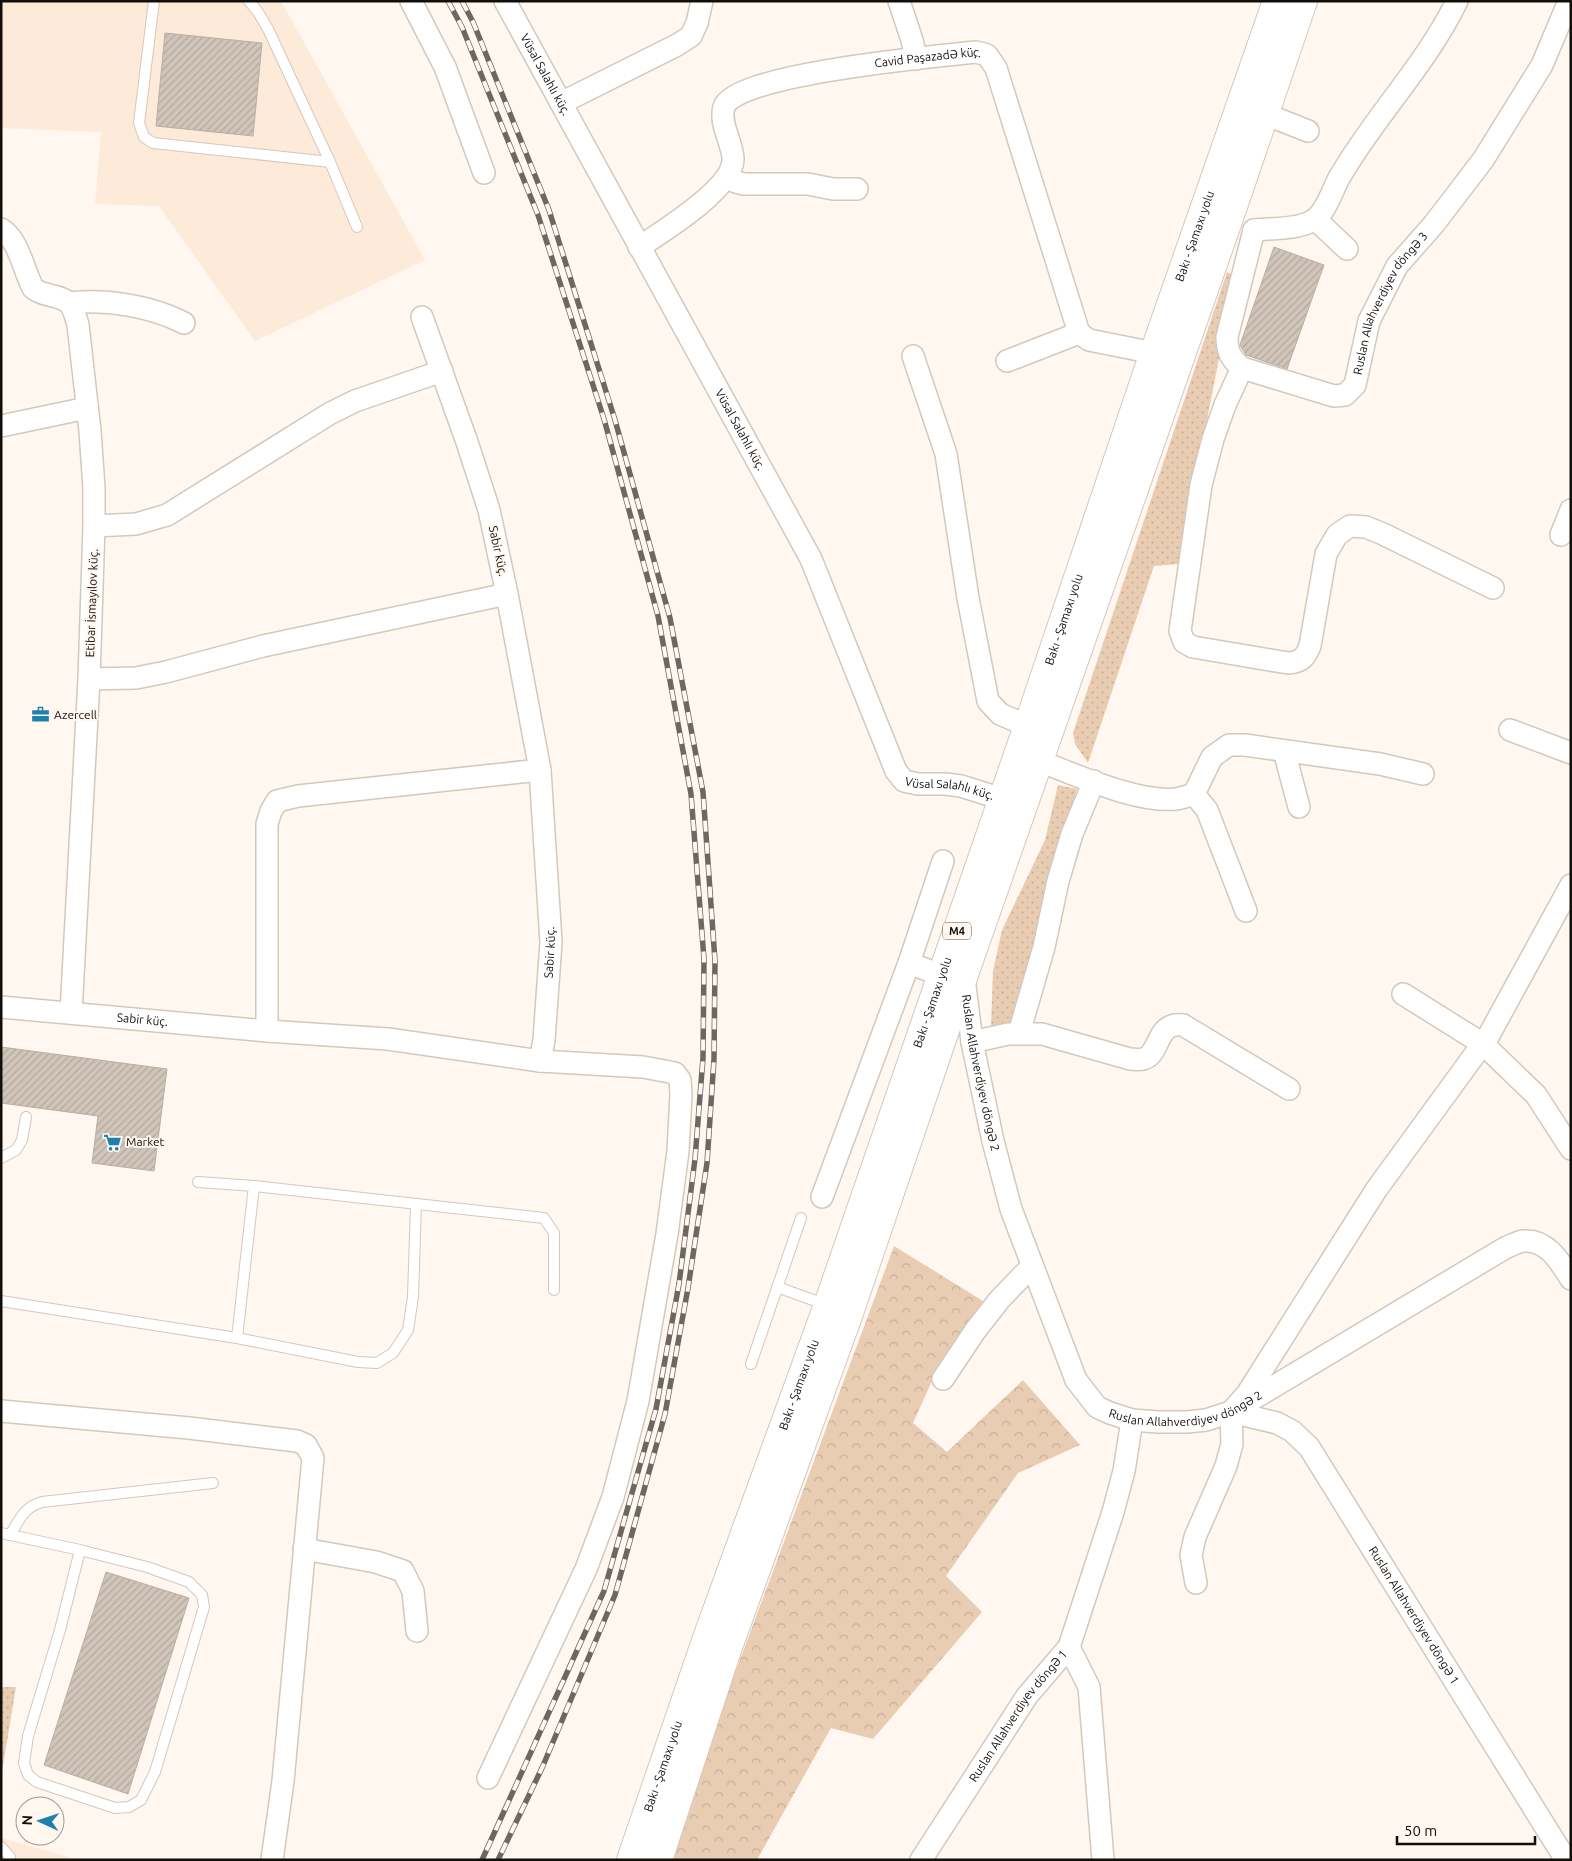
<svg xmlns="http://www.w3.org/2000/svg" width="1572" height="1861" font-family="Ubuntu,sans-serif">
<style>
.built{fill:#fdead9}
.grass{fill:url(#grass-dots)}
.forest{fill:url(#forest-crowns)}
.building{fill:url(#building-hatch);stroke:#baaea3}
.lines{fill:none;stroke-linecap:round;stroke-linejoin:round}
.service-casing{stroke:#d4c8bd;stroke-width:12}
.minor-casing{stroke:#d4c8bd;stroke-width:24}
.trunk-casing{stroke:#d4c8bd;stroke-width:30}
.service{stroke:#fff;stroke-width:10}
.minor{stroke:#fff;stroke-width:21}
.trunk{stroke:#fff;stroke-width:28}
.rail-casing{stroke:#6d6762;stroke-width:5.5}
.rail{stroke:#fff7f0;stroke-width:4;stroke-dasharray:11;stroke-linecap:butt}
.labels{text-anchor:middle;stroke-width:4;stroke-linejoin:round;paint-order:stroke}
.shield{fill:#fff7f0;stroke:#59544f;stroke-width:1}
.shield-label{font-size:11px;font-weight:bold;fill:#120e0a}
.street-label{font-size:12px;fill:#120e0a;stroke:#fff7f0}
.poi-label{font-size:12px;fill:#120e0a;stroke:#fff7f0;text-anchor:start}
</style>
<defs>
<pattern id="grass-dots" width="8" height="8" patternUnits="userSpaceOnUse" patternTransform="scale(1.25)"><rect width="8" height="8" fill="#e9cdb3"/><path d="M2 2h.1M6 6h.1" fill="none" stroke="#c7af99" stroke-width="1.8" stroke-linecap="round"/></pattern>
<pattern id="forest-crowns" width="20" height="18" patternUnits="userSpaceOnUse" patternTransform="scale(1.25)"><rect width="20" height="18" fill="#e9cdb3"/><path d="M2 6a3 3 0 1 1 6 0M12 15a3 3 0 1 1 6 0" fill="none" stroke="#c7af99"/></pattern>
<pattern id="building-hatch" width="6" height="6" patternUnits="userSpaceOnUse" patternTransform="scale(1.25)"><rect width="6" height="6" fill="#d1c5ba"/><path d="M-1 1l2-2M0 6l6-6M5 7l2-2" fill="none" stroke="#b2a89f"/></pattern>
</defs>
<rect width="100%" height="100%" fill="#fff7f0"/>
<g class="built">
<path d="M1 1H281L425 260 255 341 159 206 95 204 101 132 1 128Z"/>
<path d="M1 1838 79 1860H1Z"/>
</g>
<g class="grass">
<path d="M1227 272 1235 276 1179 564 1154 566 1088 763 1075 744 1073 733Z"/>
<path d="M1058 785 1077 789 1017 1022 991 1026 993 971 1002 930 1045 840Z"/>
<path d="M1 1687H16L1 1778Z"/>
</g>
<path class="forest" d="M894 1246 983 1301 937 1370 913 1423 947 1452 1023 1380 1080 1445 1018 1473 946 1576 982 1612 873 1739 831 1728 758 1858 760 1860H672L731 1684Z"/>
<g class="building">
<path d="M165 33 262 43 253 136 156 126Z"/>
<path d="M1274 247 1324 265 1287 369 1246 355 1240 345Z"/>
<path d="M1 1047 167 1069 154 1171 92 1163 98 1116 1 1103Z"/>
<path d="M106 1572 189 1598 128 1794 44 1765Z"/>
</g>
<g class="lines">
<defs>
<g id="service">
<path d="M154 1 139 123 144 137 153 143 330 162"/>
<path d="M249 1 258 12 268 29 330 162 357 227"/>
<path d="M1 1158 16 1150 22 1140 26 1117"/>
<path d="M198 1182 254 1186 544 1218 554 1233V1290"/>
<path d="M777 1287 827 1305"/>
<path d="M1 1301 237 1338 358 1362 377 1363 393 1353 408 1330 413 1297 416 1204"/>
<path d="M237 1338 254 1186"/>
<path d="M751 1364 801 1218"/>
<path d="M1 1533 80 1550 147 1567 189 1582 202 1595 204 1607 155 1772 141 1800 129 1807 115 1808 37 1782 28 1775 24 1763 28 1736 60 1630 80 1550"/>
<path d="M10 1535C20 1519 24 1507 42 1502L213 1483"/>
<path d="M1 1847 10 1857V1860"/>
</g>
<g id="minor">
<path d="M411 1 445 67 484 173"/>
<path id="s1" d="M505 1 811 559 896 771 904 781 918 784H945L961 786 1002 799"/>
<path d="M899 1 912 40 916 59"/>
<path d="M561 103 677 45 691 36 697 23 702 1"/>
<path d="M1265 114 1308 131"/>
<path d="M727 177 736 182 744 184H808L833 189H857"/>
<path d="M1315 219 1347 249"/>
<path d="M1 229C19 240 23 269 33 288 43 297 59 294 69 303 74 308 76 318 78 325L90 431 94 488V526L89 679 71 1013"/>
<path id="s2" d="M1254 230 1227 337C1227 352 1231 359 1242 368L1334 396 1345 395 1355 385 1369 321 1397 266 1434 224 1483 160 1542 65 1569 1"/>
<path d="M1254 230C1272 228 1297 230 1314 220 1326 212 1332 191 1339 178 1374 117 1426 65 1457 1"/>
<path id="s3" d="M639 247C662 232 735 187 733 158 732 142 719 123 724 107 734 74 939 56 976 52L987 55 996 68 1079 333 1089 340 1154 353"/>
<path d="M70 303C107 299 151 306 184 323"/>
<path d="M913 356 946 454 968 598 988 701 1000 714 1028 726"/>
<path d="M1007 361 1079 333"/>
<path d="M1242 368 1225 405 1213 439 1201 485 1180 631 1184 642 1193 647 1288 663C1301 662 1305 658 1310 646L1326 554 1337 535 1350 526 1366 527 1383 534 1493 588"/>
<path d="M1 426 87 408"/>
<path d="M94 526 136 524 167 515 329 414 355 401 442 371"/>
<path d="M1561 535 1571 510"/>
<path d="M89 679 136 678 166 672 263 646 507 594"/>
<path d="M1510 730 1571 753"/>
<path d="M1284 751 1299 807"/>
<path d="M1039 761C1077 775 1136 803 1176 799 1182 798 1188 796 1194 794L1207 810 1246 911"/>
<path d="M1194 794 1212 757 1229 745H1245L1380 764 1423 774"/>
<path id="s4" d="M909 963 961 983 965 986 972 1042 993 1141 1011 1209 1076 1380 1097 1407 1110 1413 1132 1420 1158 1422H1187L1206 1420 1231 1412 1505 1248C1511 1246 1518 1241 1524 1241 1547 1239 1560 1262 1571 1279"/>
<path d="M1403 994 1483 1044 1536 1095 1571 1149"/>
<path id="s5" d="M1 1007 267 1031 388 1039 540 1061 544 1040 551 942 540 770 507 594 489 510 467 442 422 317"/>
<path d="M267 1031V824L271 811 277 801 298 796 540 770"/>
<path d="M1019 1033 1044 947 1058 881 1072 834 1094 781"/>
<path d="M972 1042 1008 1034H1042L1130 1059C1134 1059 1139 1060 1143 1059 1161 1055 1155 1021 1183 1025L1289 1089"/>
<path d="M822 1197 909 963 943 861"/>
<path d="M943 1379 975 1331 1000 1299 1032 1266"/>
<path d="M1 1411 189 1428 297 1441 306 1445 313 1458 283 1781 272 1860"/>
<path id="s6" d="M1231 1412 1277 1423 1292 1431 1309 1447 1566 1860"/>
<path d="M304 1549 376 1562 403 1571 413 1591 417 1631"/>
<path d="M1196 1583 1191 1555 1195 1537 1226 1466 1232 1444 1231 1412 1247 1394 1376 1190 1489 1035 1571 885"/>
<path d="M1069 1647 1089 1687 1103 1860"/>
<path d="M488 1778 586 1569 613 1497 638 1401 667 1234 678 1151 681 1094 680 1080 675 1073 643 1067 540 1061"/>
<path id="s7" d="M921 1860 1027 1696 1069 1647 1113 1512 1124 1471 1132 1420"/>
</g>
<g id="trunk">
<path id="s8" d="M631 1860 707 1638 828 1305 1028 726 1154 353 1277 1"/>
<path d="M658 1860 728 1647 849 1313 961 983 1229 218 1303 1"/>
</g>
</defs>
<use href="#service" class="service-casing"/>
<use href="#minor" class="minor-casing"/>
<use href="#trunk" class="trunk-casing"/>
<use href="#service" class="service"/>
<use href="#minor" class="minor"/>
<use href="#trunk" class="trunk"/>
<defs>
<g id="rail">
<path d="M448 1 462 27 538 215 604 419 658 616 691 794 704 959 703 1058 695 1159 679 1284 656 1409 604 1591 482 1860"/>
<path d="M462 1 473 22 549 210 615 420 670 618 703 792 715 961 714 1059 707 1163 688 1288 665 1414 615 1595 542 1768 498 1860"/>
</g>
</defs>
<use href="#rail" class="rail-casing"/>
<use href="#rail" class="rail"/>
</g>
<defs>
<symbol id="office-bare" viewBox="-9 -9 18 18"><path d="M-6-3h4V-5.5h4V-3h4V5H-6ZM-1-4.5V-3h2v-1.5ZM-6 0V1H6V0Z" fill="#1d81ac" stroke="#fff7f0" stroke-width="2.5" paint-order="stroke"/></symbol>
<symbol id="supermarket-bare" viewBox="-9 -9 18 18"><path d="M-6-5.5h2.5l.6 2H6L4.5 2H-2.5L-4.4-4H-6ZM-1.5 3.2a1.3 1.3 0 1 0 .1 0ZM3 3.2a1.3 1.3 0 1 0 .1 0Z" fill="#1d81ac" stroke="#fff7f0" stroke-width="2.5" paint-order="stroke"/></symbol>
</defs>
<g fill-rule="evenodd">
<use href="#office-bare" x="28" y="702" width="25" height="25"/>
<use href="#supermarket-bare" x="100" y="1130" width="25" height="25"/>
</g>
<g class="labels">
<rect class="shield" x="943" y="922.5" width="28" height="17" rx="4"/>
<g class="shield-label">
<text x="957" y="935">M4</text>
</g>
<g class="street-label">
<text dy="4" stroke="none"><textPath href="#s3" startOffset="399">Cavid Paşazadə küç.</textPath></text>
<text dy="4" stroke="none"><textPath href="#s1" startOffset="84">Vüsal Salahlı küç.</textPath></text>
<text dy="4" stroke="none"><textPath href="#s8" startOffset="1719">Bakı - Şamaxı yolu</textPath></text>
<text dy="4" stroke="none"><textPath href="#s2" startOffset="358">Ruslan Allahverdiyev döngə 3</textPath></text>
<text dy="4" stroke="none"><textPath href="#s1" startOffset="489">Vüsal Salahlı küç.</textPath></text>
<text transform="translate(498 551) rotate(78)" y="4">Sabir küç.</text>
<text transform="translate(92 603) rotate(-88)" y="4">Etibar İsmayılov küç.</text>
<text dy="4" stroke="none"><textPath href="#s8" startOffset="1314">Bakı - Şamaxı yolu</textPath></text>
<text dy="4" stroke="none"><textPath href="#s1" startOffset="924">Vüsal Salahlı küç.</textPath></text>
<text dy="4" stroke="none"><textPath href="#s5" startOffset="651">Sabir küç.</textPath></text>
<text dy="4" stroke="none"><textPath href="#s8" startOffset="909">Bakı - Şamaxı yolu</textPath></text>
<text dy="4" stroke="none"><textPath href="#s5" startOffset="142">Sabir küç.</textPath></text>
<text dy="4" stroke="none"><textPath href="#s4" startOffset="149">Ruslan Allahverdiyev döngə 2</textPath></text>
<text dy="4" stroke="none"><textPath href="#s8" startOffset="504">Bakı - Şamaxı yolu</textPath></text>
<text dy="4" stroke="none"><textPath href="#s4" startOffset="599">Ruslan Allahverdiyev döngə 2</textPath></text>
<text dy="4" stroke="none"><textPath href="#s6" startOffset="286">Ruslan Allahverdiyev döngə 1</textPath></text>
<text dy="4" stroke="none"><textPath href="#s7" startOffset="174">Ruslan Allahverdiyev döngə 1</textPath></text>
<text dy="4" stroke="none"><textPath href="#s8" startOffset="99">Bakı - Şamaxı yolu</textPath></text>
</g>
<g class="poi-label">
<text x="54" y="719">Azercell</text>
<text x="126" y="1146">Market</text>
</g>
</g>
<rect width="1572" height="1861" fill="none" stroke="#120e0a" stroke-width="5"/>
<g transform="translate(40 1821) rotate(273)"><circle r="24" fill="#fff7f0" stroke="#a09a94"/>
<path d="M0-4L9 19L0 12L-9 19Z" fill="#1d81ac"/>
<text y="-8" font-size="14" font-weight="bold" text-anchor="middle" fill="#120e0a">N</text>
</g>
<path d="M1397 1836v8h138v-8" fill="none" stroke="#120e0a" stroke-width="2.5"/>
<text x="1404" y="1836" font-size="15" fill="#120e0a" stroke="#fff7f0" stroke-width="4" paint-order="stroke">50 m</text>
</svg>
